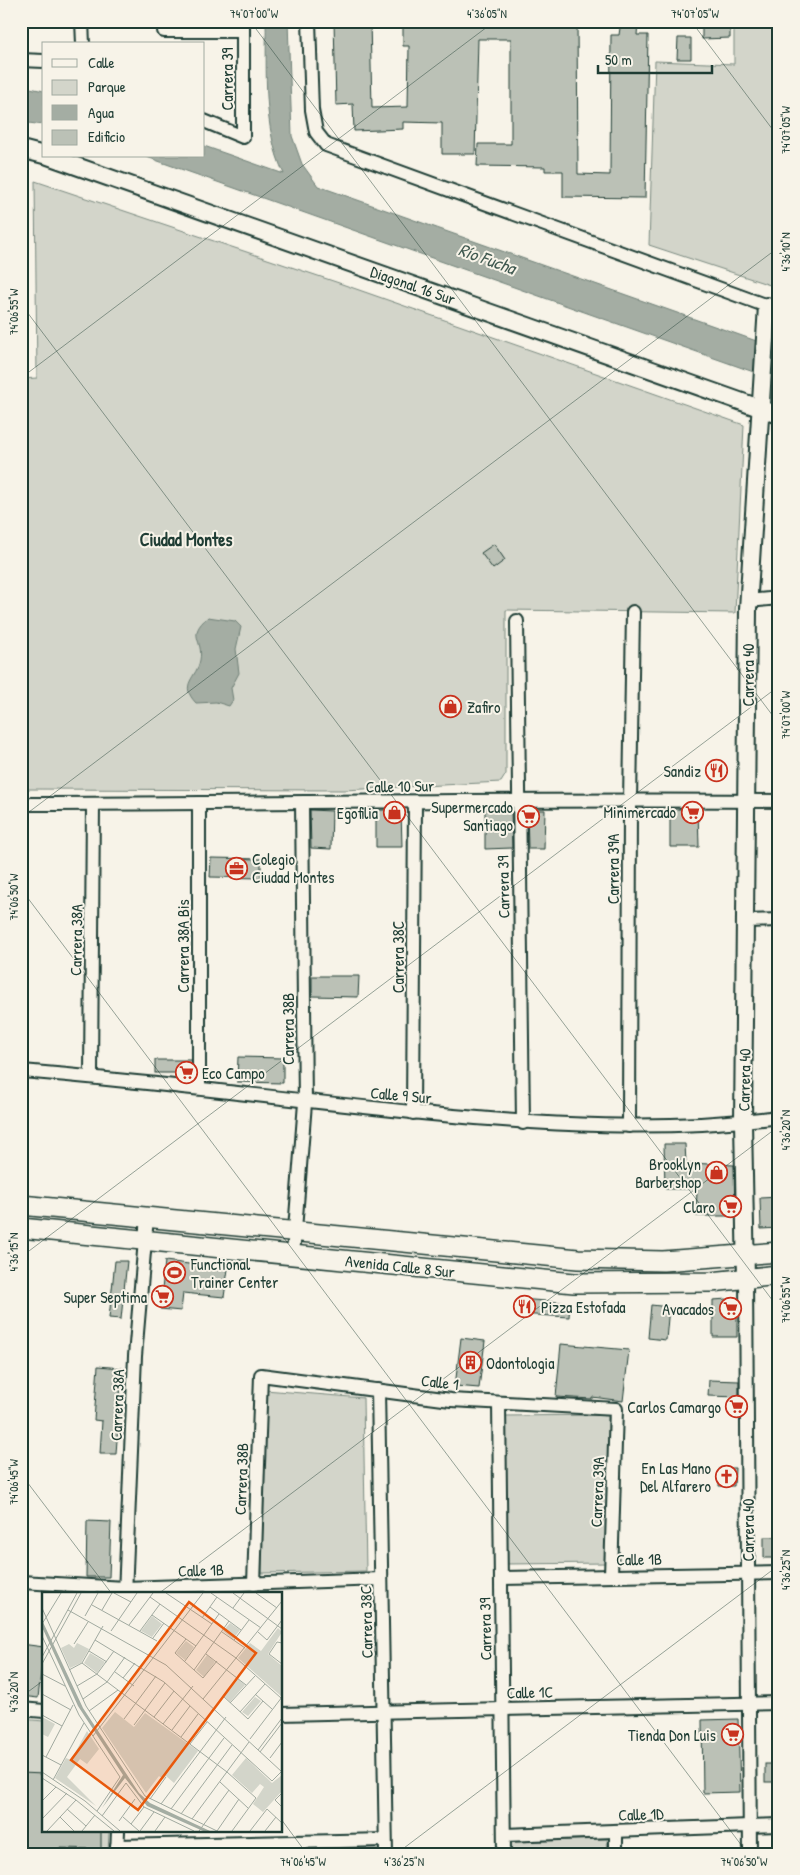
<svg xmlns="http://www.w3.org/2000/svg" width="800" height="1875" font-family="'Patrick Hand',sans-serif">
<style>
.green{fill:#d3d5ca;stroke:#79897f}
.water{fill:#a4ada3;stroke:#6f8077}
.building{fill:#bbc1b6;stroke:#1f3d34}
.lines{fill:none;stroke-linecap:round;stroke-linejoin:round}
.minor-casing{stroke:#1f3d34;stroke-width:16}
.tertiary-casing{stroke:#1f3d34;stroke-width:20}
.secondary-casing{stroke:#1f3d34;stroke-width:22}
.minor{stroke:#f7f3e8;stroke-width:12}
.tertiary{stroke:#f7f3e8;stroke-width:16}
.secondary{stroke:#f7f3e8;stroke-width:19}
.ticks{fill:none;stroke:#1f3d34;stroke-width:1;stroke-opacity:0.45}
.labels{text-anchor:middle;stroke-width:4;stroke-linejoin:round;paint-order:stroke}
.street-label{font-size:16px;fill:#1f3d34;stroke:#f7f3e8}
.poi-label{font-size:16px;fill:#1f3d34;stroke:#f7f3e8;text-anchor:end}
.water-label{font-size:18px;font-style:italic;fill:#405950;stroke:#f7f3e8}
.neighbourhood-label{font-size:18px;font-weight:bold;fill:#1f3d34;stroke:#f7f3e8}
.inset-road{fill:none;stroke:#a1aaa0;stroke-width:1}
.view{fill:#e8590c;fill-opacity:0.15;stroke:#e8590c;stroke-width:2.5}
.inset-edge{fill:none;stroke:#1f3d34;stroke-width:2.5}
.neatline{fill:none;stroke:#1f3d34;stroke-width:2}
.ticks-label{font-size:12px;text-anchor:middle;fill:#1f3d34}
</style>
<rect width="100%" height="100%" fill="#f7f3e8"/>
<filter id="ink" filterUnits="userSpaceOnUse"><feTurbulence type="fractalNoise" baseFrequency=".02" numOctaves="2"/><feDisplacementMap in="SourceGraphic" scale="10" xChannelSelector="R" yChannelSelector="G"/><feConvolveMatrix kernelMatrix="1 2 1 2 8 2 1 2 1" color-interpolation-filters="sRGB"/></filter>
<g filter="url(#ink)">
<g class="green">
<path d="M734 21H779V288L649 245 655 61 734 64Z"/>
<path d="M35 181 339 283 744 425 735 613 506 610V774L501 782 344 790 21 789V379L37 378Z"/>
<path d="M265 1390 363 1398 366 1571 262 1573Z"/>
<path d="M608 1415V1563L505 1564 504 1416Z"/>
<path d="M21 1719 44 1721V1831H109L108 1854H21Z"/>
<path d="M607 1839 608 1854H511V1842Z"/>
<path d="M377 1849V1854H259V1850Z"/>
</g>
<g class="water">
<path d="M266 21H288L292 136 302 164 318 186 779 349V381L144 156H204V146L284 174C262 127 267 72 266 21Z"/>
<path d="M21 86 44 91V125L21 122Z"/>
<path d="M208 617 235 621 241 627 236 649 239 673 231 688 233 700 229 706 216 702 196 703C178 684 197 678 200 660 204 639 186 636 208 617Z"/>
</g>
<g class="building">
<path d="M334 21H370L372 108 408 107 409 46H403V22L577 21 578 174 610 175 611 35H619L621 21H638L637 35H648L645 198 563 197V171H545V167L477 166 478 144H511V39H478L475 154H442V123L403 122V129L354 131 353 104 336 105Z"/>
<path d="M702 21H730V38L702 39Z"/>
<path d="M678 38H691V59H677Z"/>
<path d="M494 544 505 560 493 569 481 553Z"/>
<path d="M485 809 511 810 512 848 485 849Z"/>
<path d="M670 809H698L699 847H670Z"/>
<path d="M310 810 332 811 331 849 311 848Z"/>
<path d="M376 810H401L402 847H376Z"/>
<path d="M527 810H545L544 849H528Z"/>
<path d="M211 858 261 859V878L210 877Z"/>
<path d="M312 976H359L358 997 312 996Z"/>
<path d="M238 1057 283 1058V1083L237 1082Z"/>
<rect x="155" y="1060" width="36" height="13"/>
<path d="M664 1144H685L686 1163 734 1165 735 1216H696L697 1189H665Z"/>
<path d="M779 1197V1228L761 1229 760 1198Z"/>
<path d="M115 1261H127L121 1319 109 1318Z"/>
<path d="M165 1261 228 1269 224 1297 183 1293 181 1311 160 1309Z"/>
<path d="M520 1299 570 1303 569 1317 518 1314Z"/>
<path d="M727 1299 737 1309V1337H713V1300Z"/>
<path d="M651 1305 669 1307 666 1340 648 1338Z"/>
<path d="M461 1338 485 1341 479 1388 455 1386Z"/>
<path d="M561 1344 629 1350 623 1401 592 1397V1399L556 1397Z"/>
<path d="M98 1366 122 1368 116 1454H100L102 1421 94 1420Z"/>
<path d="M709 1380 739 1381V1397L708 1396Z"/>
<path d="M720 1468H735L734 1486H719Z"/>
<path d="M87 1521 111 1522 109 1577H86Z"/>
<rect x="764" y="1537" width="15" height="21"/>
<path d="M21 1644 44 1647 38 1698 21 1696Z"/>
<path d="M738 1719 740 1792 703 1793 702 1720Z"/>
<rect x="765" y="1764" width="14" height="18"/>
<path d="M21 1773 44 1774V1831H101V1849L59 1848V1854H21Z"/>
</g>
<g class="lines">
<defs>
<g id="minor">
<path d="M82 21 83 44"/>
<path d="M309 21 312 110 316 132 326 145 767 306"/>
<path d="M164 31H243"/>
<path d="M21 60 44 61"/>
<path d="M204 121 243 137V21"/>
<path d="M748 601 779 598"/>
<path d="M517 621 523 1123"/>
<path d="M199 803V1088"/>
<path d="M21 804C274 803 526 799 779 801"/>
<path d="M746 921 779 920"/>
<path d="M21 1071C158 1082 295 1101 432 1114 547 1125 663 1132 779 1117"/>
<path d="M91 1076 93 804"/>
<path d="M413 1113 415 802"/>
<path d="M629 1126 630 802 633 612"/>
<path d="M293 1255 305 1103 302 803"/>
<path d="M746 1279 750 1854"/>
<path d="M378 1390 386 1854"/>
<path d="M499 1404 504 1854"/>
<path d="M501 1578 779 1573"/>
<path d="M21 1582 125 1588 381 1579"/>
<path d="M254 1584 261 1375 451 1400 616 1409 611 1576"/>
<path d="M125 1594 135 1356 147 1217"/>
<path d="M21 1709 44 1711"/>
<path d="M281 1714 779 1703"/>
<path d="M616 1831V1854"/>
<path d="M504 1835 779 1825"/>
<path d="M117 1846 385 1840"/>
<path d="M117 1854 118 1831"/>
</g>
<g id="tertiary">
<path d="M21 149 44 155"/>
<path d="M48 156 779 415"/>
<path d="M746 1279 743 1122 748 609 767 306 779 310"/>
</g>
<g id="secondary">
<path d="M21 1205 578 1259 663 1261 779 1252"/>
<path d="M21 1228 574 1283 711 1282 779 1275"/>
</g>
</defs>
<use href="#minor" class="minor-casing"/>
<use href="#tertiary" class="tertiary-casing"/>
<use href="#secondary" class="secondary-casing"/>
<use href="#minor" class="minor"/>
<use href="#tertiary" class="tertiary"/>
<use href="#secondary" class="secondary"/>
</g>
</g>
<path class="ticks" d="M250 21 779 724M691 21 779 138M21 304 779 1309M21 378 495 21M21 818 779 247M21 889 748 1854M21 1257 779 686M21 1474 112 1594M158 1594 779 1126M21 1697 44 1680M281 1819 307 1854M396 1854 779 1565"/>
<defs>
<symbol id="shop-ring" viewBox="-11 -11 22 22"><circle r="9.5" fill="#f7f3e8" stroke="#c8321e" stroke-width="1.5"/><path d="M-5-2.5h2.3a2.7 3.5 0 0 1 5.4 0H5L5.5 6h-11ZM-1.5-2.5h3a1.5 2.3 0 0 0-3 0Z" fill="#c8321e"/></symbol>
<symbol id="restaurant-ring" viewBox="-11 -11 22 22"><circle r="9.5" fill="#f7f3e8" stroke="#c8321e" stroke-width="1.5"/><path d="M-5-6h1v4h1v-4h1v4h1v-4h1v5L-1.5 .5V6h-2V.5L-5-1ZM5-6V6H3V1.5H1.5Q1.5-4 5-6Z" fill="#c8321e"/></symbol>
<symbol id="supermarket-ring" viewBox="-11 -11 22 22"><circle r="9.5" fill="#f7f3e8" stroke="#c8321e" stroke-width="1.5"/><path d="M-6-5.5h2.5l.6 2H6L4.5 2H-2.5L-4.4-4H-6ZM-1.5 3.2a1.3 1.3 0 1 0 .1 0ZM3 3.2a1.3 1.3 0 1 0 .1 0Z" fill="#c8321e"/></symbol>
<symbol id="office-ring" viewBox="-11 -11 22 22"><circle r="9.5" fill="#f7f3e8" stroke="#c8321e" stroke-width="1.5"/><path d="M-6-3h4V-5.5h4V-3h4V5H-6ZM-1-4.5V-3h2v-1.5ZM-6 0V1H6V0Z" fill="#c8321e"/></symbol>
<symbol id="stadium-ring" viewBox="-11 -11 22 22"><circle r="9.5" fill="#f7f3e8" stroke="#c8321e" stroke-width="1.5"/><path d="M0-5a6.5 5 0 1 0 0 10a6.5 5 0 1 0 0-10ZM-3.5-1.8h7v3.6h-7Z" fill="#c8321e"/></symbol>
<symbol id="building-ring" viewBox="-11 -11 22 22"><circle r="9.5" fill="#f7f3e8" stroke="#c8321e" stroke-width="1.5"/><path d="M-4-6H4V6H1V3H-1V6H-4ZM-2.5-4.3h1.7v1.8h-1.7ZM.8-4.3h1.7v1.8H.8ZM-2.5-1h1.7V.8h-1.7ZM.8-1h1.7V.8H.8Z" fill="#c8321e"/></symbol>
<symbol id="church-ring" viewBox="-11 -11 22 22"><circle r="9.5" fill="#f7f3e8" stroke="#c8321e" stroke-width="1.5"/><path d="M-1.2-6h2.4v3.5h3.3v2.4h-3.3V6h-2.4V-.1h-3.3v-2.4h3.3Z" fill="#c8321e"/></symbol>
</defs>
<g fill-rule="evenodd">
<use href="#shop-ring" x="438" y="694" width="25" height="25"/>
<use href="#restaurant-ring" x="704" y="758" width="25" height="25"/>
<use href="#supermarket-ring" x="680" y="800" width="25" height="25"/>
<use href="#shop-ring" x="382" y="800" width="25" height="25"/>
<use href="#supermarket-ring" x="516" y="804" width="25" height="25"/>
<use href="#office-ring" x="224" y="856" width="25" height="25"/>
<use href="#supermarket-ring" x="174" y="1060" width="25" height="25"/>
<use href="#shop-ring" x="704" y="1160" width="25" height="25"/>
<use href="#supermarket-ring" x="718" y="1194" width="25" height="25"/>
<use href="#stadium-ring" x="162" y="1260" width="25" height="25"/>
<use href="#supermarket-ring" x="150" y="1284" width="25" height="25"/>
<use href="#restaurant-ring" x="512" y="1294" width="25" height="25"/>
<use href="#supermarket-ring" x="718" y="1296" width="25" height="25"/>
<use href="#building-ring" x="458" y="1350" width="25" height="25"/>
<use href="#supermarket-ring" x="724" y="1394" width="25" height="25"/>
<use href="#church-ring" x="714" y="1464" width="25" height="25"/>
<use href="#supermarket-ring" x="720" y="1722" width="25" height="25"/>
</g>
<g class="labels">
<g class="street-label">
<text transform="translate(227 79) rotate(-90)" y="6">Carrera 39</text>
<text transform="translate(413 285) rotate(19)" y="6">Diagonal 16 Sur</text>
<text transform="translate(748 675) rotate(-90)" y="6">Carrera 40</text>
<text transform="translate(400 786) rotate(-1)" y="6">Calle 10 Sur</text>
<text transform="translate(613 869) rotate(-90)" y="6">Carrera 39A</text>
<text transform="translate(503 887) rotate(-91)" y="6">Carrera 39</text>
<text transform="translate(76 940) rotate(-89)" y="6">Carrera 38A</text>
<text transform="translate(183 946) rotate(-90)" y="6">Carrera 38A Bis</text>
<text transform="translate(398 957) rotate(-90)" y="6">Carrera 38C</text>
<text transform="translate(288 1029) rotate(-90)" y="6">Carrera 38B</text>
<text transform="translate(744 1080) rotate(-89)" y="6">Carrera 40</text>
<text transform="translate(401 1095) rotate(5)" y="6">Calle 9 Sur</text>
<text transform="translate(400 1266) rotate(6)" y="6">Avenida Calle 8 Sur</text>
<text transform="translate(440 1382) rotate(7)" y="6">Calle 1</text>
<text transform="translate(117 1405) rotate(-88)" y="6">Carrera 38A</text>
<text transform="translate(241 1479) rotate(-88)" y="6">Carrera 38B</text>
<text transform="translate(597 1492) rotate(-88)" y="6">Carrera 39A</text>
<text transform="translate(748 1530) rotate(-90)" y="6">Carrera 40</text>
<text transform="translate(639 1559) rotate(-1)" y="6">Calle 1B</text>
<text transform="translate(201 1570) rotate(-2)" y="6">Calle 1B</text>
<text transform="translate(366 1622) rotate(-91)" y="6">Carrera 38C</text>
<text transform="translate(485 1629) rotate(-91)" y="6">Carrera 39</text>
<text transform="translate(530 1692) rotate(-1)" y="6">Calle 1C</text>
<text transform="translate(641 1814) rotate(-2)" y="6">Calle 1D</text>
</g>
<g class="poi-label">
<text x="467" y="713" text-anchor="start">Zafiro</text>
<text x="701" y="777">Sandiz</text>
<text x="513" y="813">Supermercado<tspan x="513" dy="18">Santiago</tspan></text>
<text x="676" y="818">Minimercado</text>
<text x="378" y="819">Egofilia</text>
<text x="252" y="865" text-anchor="start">Colegio<tspan x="252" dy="18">Ciudad Montes</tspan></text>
<text x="202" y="1079" text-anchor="start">Eco Campo</text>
<text x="701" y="1170">Brooklyn<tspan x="701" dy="18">Barbershop</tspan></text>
<text x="715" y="1213">Claro</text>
<text x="191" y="1270" text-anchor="start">Functional<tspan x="191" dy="18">Trainer Center</tspan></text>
<text x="147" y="1303">Super Septima</text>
<text x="541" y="1313" text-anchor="start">Pizza Estofada</text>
<text x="714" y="1315">Avacados</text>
<text x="486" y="1369" text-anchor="start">Odontologia</text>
<text x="721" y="1413">Carlos Camargo</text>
<text x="711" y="1474">En Las Mano<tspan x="711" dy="18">Del Alfarero</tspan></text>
<text x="716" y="1741">Tienda Don Luis</text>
</g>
<g class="water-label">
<text transform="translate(487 259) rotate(20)" y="6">Río Fucha</text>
</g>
<g class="neighbourhood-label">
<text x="186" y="546">Ciudad Montes</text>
</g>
</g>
<g transform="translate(42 1592)">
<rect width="240" height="240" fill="#f7f3e8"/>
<path d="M110 24 120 32 110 45 99 39ZM188 31 198 38 191 47 181 39ZM236 36 240 40 226 62 240 74 239 104 196 66 208 51 219 59ZM144 49 152 55 143 68 134 61ZM35 51 47 57 39 71 28 76 19 56 27 52 32 56ZM48 61 63 70 55 81 42 71ZM165 63 173 70 162 85 154 78ZM196 87 203 93 188 110 182 104ZM213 105 219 109 206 124 200 120ZM73 120 92 135 103 121 156 159 132 191 124 184 121 187 117 184 104 201 60 136ZM0 125 13 132 6 145 0 142ZM45 139 57 157 45 172 38 167 25 185 54 214 13 186 24 166 29 168ZM204 166 230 191 240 183V199L221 220 211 212 222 195 218 192 210 201 190 183Z" fill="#d3d5ca"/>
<path d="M0 28 41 116 97 201 108 211 168 239H161L105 214 83 186 60 216 81 183 36 114 0 35Z" fill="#a4ada3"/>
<path class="inset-road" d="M72 1 89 10M124 1 170 32M169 1 219 36M191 1 240 37M214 1 235 16M108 5 194 66 239 106M50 13 115 49M168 15 199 38M0 16 44 114 103 204 175 239M191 16 202 1M26 18 124 73 240 180M60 18 70 1M110 23 154 54M43 24 56 1M160 26 175 5M0 32 19 1M87 33 111 1M69 39 95 1M98 39 118 12M180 40 203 56M216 40 225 48 240 28M0 44 37 123 78 185 55 219M111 46 122 31M144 47 133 61 161 86 175 69M53 48 122 90 230 189 239 180M192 48 207 28M240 51 235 50 227 62 240 72M32 52 46 30M47 59 65 70M164 62 204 93M0 65 35 1M143 69 177 22M40 71 185 180 214 206 190 239M0 72 39 1M27 78 40 71 61 34M152 78 187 29M73 80 92 94M0 82 23 94M81 86 93 71M196 86 181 104 206 127 221 109M35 94 55 82 72 59M0 102 29 118M213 102 230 117M41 107 65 90 83 65M161 107 240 9M188 111 213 84M47 119 76 98M198 120 223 92M0 123 20 134M112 125 132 99M82 127 114 84M121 132 151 94M92 133 123 91M130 138 148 114M51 144 161 1M139 145 156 122M208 147 240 105M148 152 165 130M216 158 240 126M218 160 240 131M0 163 19 173M4 165 31 113M228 166 240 150M0 180 43 209 78 239M0 186 34 208 72 239M11 188 42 131M178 190 206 216M240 201 233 208 240 215M108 207 124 185M0 209 14 195M119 212 184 125M25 217 44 234M129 217 182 146M139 222 190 153M60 224 84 191 102 215 152 239M18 225 32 239M81 225 97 239M0 227 25 201M150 227 207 150M77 229 93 207M89 232 102 215M5 239 34 208M40 239 53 223M98 239 112 220M113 239 123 225M157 239 187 198M175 239 197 207M208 239 225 217 240 231M223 239 234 225"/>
<path class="view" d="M147 10 214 61 96 218 29 168Z"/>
<rect width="240" height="240" class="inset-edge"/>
</g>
<rect width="800" height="1875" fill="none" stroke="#f7f3e8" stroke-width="55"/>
<rect x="42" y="42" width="162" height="115" fill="#f7f3e8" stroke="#a1aaa0"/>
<rect x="52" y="59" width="25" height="8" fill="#f7f3e8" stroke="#a1aaa0"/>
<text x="88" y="68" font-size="15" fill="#1f3d34">Calle</text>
<rect x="52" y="80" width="25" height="15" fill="#d3d5ca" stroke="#a1aaa0"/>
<text x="88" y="92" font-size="15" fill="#1f3d34">Parque</text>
<rect x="52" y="105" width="25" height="15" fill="#a4ada3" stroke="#a1aaa0"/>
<text x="88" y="118" font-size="15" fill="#1f3d34">Agua</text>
<rect x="52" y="130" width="25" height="15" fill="#bbc1b6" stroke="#a1aaa0"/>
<text x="88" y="142" font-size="15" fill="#1f3d34">Edificio</text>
<path d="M598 65v8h114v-8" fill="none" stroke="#1f3d34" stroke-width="2.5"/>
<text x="605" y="65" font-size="15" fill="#1f3d34" stroke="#f7f3e8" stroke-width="4" paint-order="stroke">50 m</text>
<rect x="28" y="28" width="744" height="1820" class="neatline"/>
<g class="ticks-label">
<text x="254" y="18">74°07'00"W</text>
<text x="487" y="18">4°36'05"N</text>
<text x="695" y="18">74°07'05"W</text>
<text transform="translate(786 130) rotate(-90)" y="4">74°07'05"W</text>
<text transform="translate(786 252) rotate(-90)" y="4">4°36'10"N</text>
<text transform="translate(14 312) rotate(-90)" y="4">74°06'55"W</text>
<text transform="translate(786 715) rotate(-90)" y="4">74°07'00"W</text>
<text transform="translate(14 897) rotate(-90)" y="4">74°06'50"W</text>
<text transform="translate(786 1130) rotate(-90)" y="4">4°36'20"N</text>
<text transform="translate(14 1252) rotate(-90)" y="4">4°36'15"N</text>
<text transform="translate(786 1300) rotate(-90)" y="4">74°06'55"W</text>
<text transform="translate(14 1482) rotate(-90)" y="4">74°06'45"W</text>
<text transform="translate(786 1570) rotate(-90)" y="4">4°36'25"N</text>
<text transform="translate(14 1692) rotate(-90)" y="4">4°36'20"N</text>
<text x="303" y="1866">74°06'45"W</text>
<text x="404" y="1866">4°36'25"N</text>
<text x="744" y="1866">74°06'50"W</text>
</g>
</svg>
